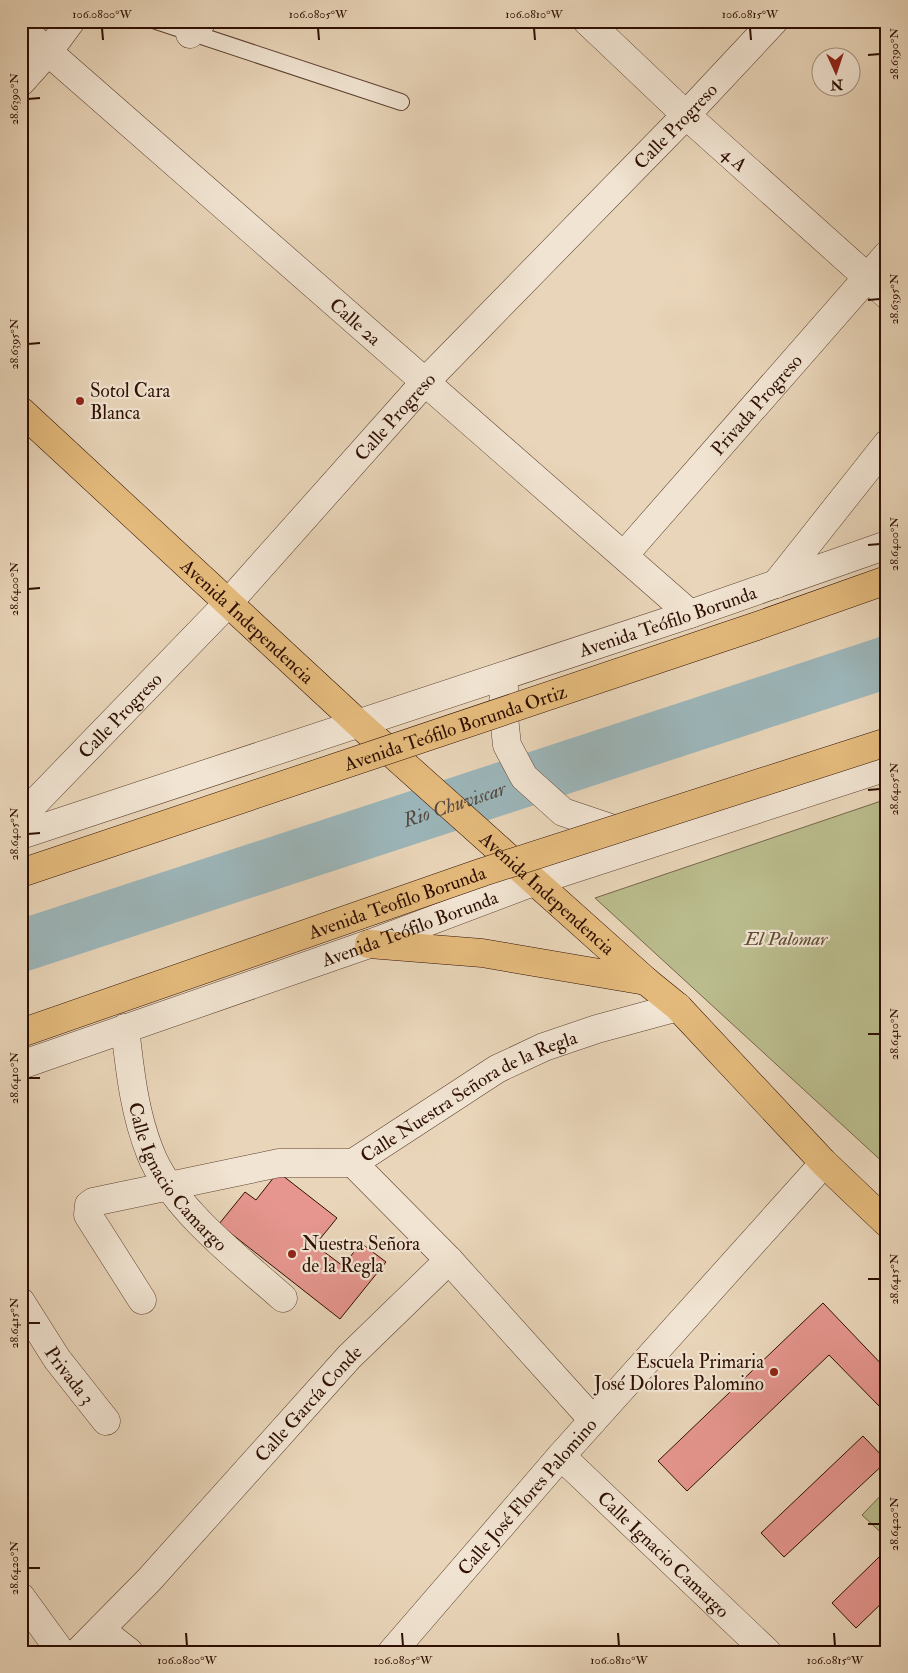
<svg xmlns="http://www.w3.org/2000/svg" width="908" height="1673" font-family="'IM FELL Double Pica',serif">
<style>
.green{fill:#babc8d;stroke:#746648}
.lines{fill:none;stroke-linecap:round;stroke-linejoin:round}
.river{stroke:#9cb6ba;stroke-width:52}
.building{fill:#e6968f;stroke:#2e0f02}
.service-casing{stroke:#5d4030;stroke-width:18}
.minor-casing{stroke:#5d4030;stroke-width:29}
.tertiary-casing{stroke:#5d4030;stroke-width:29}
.primary-casing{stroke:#2e0f02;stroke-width:29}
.service{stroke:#f1e4d2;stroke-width:16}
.minor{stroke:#f1e4d2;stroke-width:28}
.tertiary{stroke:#f1e4d2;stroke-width:28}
.primary{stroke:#e4ba7c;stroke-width:28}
.primary-bridge-casing{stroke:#2e0f02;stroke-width:29;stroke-linecap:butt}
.primary-bridge{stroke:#e4ba7c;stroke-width:28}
.ticks{fill:none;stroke:#2e0f02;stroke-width:2}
.poi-dot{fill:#8f2418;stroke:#f1e4d2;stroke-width:2}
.labels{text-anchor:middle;stroke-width:4.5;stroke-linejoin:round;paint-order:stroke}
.street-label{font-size:19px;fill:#2e0f02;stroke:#f1e4d2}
.poi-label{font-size:19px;fill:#2e0f02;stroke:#f1e4d2;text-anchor:start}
.park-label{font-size:19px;font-style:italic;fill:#5f4c33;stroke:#f1e4d2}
.water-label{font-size:20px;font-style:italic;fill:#544942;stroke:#f1e4d2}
.neatline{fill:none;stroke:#2e0f02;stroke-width:2}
.ticks-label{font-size:12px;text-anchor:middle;fill:#2e0f02}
</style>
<rect width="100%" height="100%" fill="#e9d5b9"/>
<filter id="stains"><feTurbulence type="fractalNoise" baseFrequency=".004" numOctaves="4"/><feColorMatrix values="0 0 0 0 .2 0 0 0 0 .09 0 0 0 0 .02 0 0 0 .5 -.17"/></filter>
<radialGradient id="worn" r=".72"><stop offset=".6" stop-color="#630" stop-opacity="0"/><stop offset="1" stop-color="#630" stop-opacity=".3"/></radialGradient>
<g class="green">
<path d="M887 799V1166L595 898Z"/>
<path d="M887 1489V1538L862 1515Z"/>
</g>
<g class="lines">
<path class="river" id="s1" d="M21 946 887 662"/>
</g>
<g class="building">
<path d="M278 1172 337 1218 315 1245 343 1266 361 1243 386 1262 340 1319 219 1224 245 1192 256 1200Z"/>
<path d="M823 1303 887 1370V1402L881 1408 829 1355 687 1491 658 1461Z"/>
<path d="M863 1436 887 1461 784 1557 761 1533Z"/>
<path d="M879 1557 887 1565V1598L856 1628 832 1603Z"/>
</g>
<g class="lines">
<defs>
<path id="service" d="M156 21 401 102"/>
<g id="minor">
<path id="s2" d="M587 21 686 115 887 295"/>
<path id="s3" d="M21 28 690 614"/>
<path d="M190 34 202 21"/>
<path d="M21 82 48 52 71 21"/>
<path id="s4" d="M625 554 887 255"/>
<path d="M776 584 887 444"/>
<path id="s5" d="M21 817 229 602 424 383 686 115 774 21"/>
<path id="s6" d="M125 1028C130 1070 134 1112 150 1152 171 1207 239 1259 283 1298"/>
<path d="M353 1163 449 1260 593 1420"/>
<path id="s7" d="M142 1300 88 1215 89 1205 93 1202 279 1163H353L497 1069 544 1047 597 1029 678 1007"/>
<path id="s8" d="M21 1302 57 1359 106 1421"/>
<path id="s9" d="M561 1456 767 1652"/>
<path d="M21 1597 61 1652"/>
<path d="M101 1630 129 1652"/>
<path id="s10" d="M78 1652 149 1580 349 1357 449 1260"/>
<path id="s11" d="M392 1652 561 1456 824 1163"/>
</g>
<g id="tertiary">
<path d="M504 688 503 708 507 745 524 777 563 812 628 834"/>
<path id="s12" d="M21 835 690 614 887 545"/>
<path id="s13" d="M21 1065 369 944 536 881 887 767"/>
</g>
<g id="primary">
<path id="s14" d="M21 411 359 724 646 981 678 1007 824 1163 887 1223"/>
<path d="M369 944 482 953 646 981"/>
</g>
</defs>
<use href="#service" class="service-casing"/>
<use href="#minor" class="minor-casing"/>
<use href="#tertiary" class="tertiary-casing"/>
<use href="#primary" class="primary-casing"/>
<use href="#service" class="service"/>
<use href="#minor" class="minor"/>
<use href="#tertiary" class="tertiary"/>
<use href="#primary" class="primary"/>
<defs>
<g id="primary-bridge">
<path id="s15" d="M21 873 757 626 887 580"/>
<path id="s16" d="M21 1033 483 872 887 742"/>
</g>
</defs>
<use href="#primary-bridge" class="primary-bridge-casing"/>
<use href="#primary-bridge" class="primary-bridge"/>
</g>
<path class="ticks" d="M102 28 103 40M318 28 319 40M534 28 535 40M750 28 751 40M868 55 880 54M28 99 40 98M868 300 880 299M28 344 40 343M868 545 880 544M28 589 40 588M868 790 880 789M28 834 40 833M868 1034H880M28 1078H40M868 1279H880M28 1323H40M868 1524H880M28 1568H40M186 1633 187 1646M402 1633 403 1646M618 1633 619 1646M834 1633 835 1646"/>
<g class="poi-dot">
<circle cx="80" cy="401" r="5"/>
<circle cx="292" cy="1254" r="5"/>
<circle cx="774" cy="1372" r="5"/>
</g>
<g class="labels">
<g class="street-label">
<text dy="7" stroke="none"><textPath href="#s5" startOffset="952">Calle Progreso</textPath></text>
<text dy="7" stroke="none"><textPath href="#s2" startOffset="202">4 A</textPath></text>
<text dy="7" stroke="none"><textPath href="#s3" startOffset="445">Calle 2a</textPath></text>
<text dy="7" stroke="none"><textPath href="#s4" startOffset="199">Privada Progreso</textPath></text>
<text dy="7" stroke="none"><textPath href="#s5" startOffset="548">Calle Progreso</textPath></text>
<text dy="7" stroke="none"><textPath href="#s14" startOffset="309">Avenida Independencia</textPath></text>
<text dy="7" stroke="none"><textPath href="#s12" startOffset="681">Avenida Teófilo Borunda</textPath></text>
<text dy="7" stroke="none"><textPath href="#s5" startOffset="142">Calle Progreso</textPath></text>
<text dy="7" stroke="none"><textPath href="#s15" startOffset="458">Avenida Teófilo Borunda Ortiz</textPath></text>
<text dy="7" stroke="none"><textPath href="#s14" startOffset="714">Avenida Independencia</textPath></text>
<text dy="7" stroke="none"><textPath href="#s16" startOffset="398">Avenida Teofilo Borunda</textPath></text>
<text dy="7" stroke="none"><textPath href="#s13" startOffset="412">Avenida Teófilo Borunda</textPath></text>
<text dy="7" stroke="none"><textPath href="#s7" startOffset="514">Calle Nuestra Señora de la Regla</textPath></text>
<text dy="7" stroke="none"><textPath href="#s6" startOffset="162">Calle Ignacio Camargo</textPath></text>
<text dy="7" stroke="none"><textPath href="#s8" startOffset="88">Privada 3</textPath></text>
<text dy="7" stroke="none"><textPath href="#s10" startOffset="339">Calle García Conde</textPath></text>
<text dy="7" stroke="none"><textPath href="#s11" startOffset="206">Calle José Flores Palomino</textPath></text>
<text dy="7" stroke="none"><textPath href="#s9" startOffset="142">Calle Ignacio Camargo</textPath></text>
</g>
<g class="poi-label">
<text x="90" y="397">Sotol Cara<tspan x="90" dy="22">Blanca</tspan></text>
<text x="302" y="1250">Nuestra Señora<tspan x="302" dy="22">de la Regla</tspan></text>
<text x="764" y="1368" text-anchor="end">Escuela Primaria<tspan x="764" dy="22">José Dolores Palomino</tspan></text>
</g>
<g class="park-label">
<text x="786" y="945">El Palomar</text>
</g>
<g class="water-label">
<text dy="7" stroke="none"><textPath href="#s1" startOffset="456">Rio Chuviscar</textPath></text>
</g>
</g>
<rect width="908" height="1673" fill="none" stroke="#e9d5b9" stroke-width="55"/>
<g transform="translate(836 72) rotate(177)"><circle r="24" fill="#f1e4d2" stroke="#a38f7f"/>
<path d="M0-4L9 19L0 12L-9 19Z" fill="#8f2418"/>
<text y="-8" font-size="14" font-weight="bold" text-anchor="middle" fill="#2e0f02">N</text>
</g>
<rect x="28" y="28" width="852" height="1618" class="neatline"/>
<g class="ticks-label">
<text x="102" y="18">106.0800°W</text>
<text x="318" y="18">106.0805°W</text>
<text x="534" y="18">106.0810°W</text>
<text x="750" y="18">106.0815°W</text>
<text transform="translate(894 54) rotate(-90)" y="4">28.6390°N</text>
<text transform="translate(14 99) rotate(-90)" y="4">28.6390°N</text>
<text transform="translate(894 299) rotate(-90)" y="4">28.6395°N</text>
<text transform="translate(14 344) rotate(-90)" y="4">28.6395°N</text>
<text transform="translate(894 544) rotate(-90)" y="4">28.6400°N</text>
<text transform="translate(14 589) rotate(-90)" y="4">28.6400°N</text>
<text transform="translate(894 789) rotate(-90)" y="4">28.6405°N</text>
<text transform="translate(14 834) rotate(-90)" y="4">28.6405°N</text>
<text transform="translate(894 1034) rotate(-90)" y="4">28.6410°N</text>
<text transform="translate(14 1078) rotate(-90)" y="4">28.6410°N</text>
<text transform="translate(894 1279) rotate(-90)" y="4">28.6415°N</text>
<text transform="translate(14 1323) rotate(-90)" y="4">28.6415°N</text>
<text transform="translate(894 1524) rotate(-90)" y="4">28.6420°N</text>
<text transform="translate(14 1568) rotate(-90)" y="4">28.6420°N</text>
<text x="187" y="1664">106.0800°W</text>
<text x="403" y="1664">106.0805°W</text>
<text x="619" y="1664">106.0810°W</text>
<text x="835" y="1664">106.0815°W</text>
</g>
<rect width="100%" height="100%" filter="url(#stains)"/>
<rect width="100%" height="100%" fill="url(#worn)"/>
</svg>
